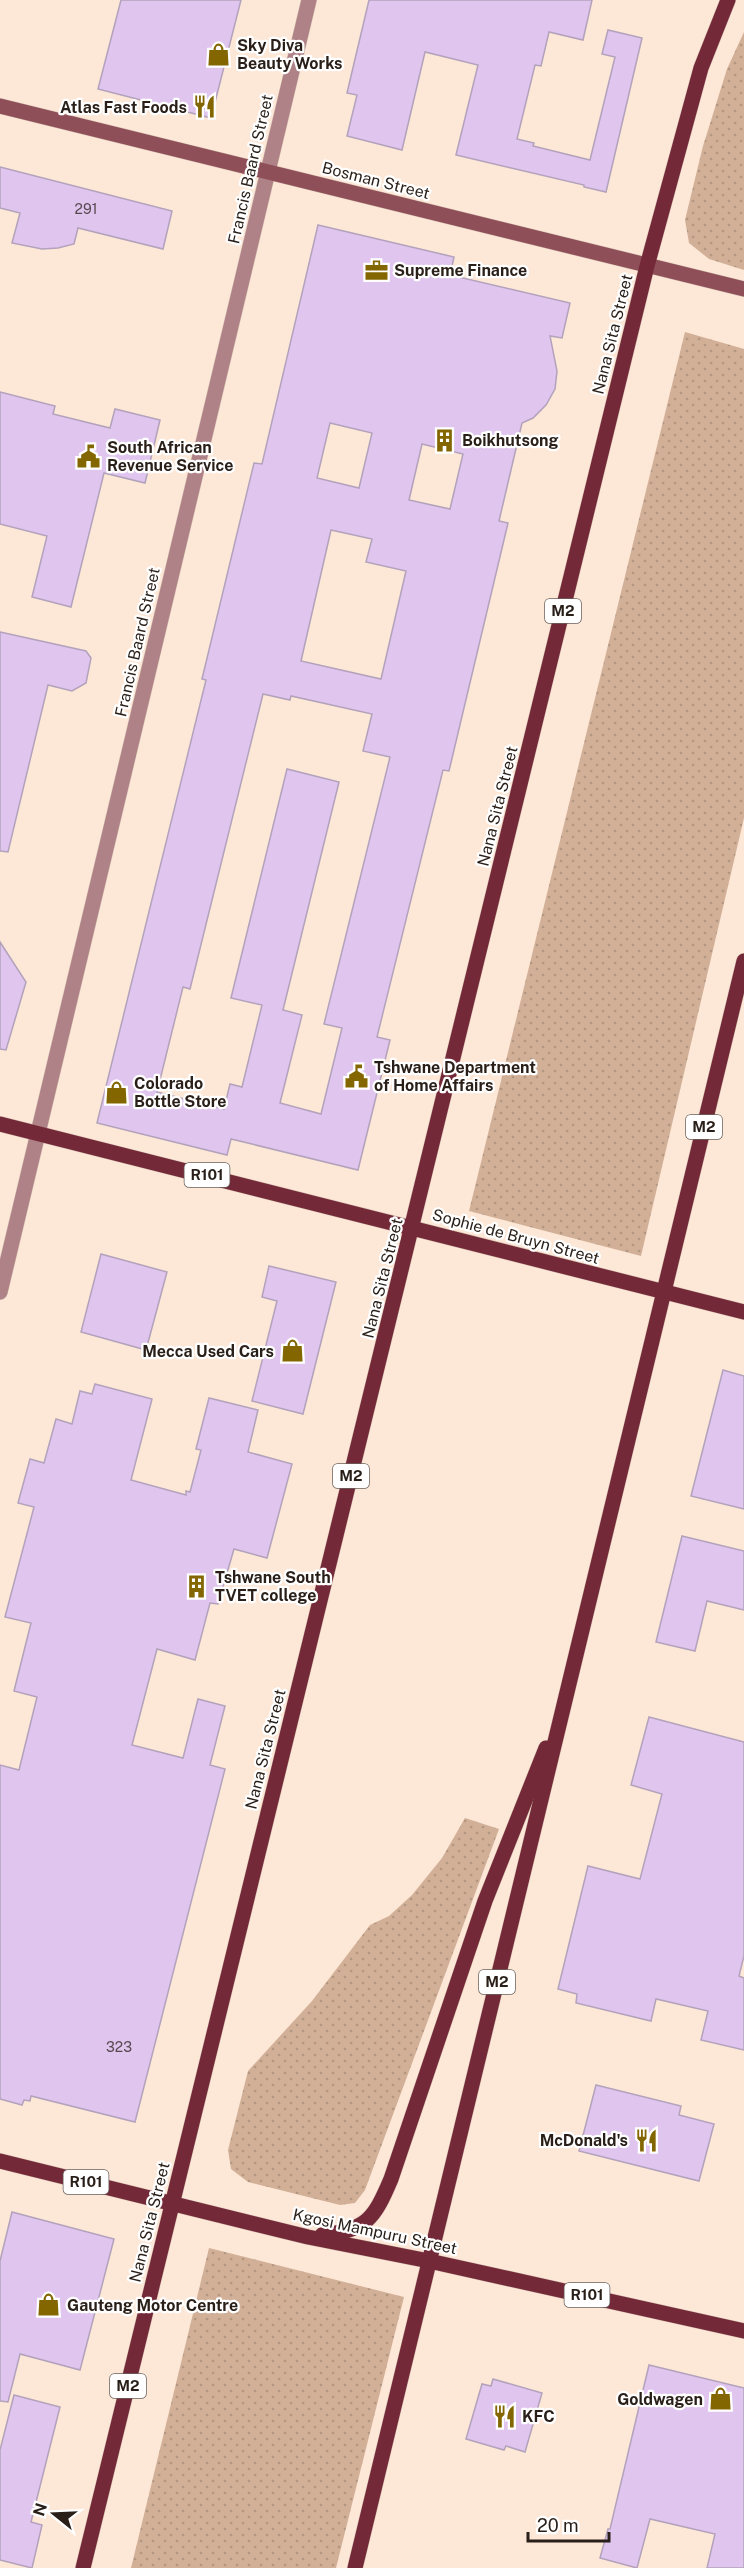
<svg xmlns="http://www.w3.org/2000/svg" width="744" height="2568" font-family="'Public Sans',sans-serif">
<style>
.park{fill:url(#park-dots)}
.building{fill:#e0c5ef;stroke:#b2a2bb;stroke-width:1.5;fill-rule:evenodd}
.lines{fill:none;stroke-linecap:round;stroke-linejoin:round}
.tertiary-casing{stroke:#d7c3b5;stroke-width:16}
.secondary-casing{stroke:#d7c3b5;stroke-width:16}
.primary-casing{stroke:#d7c3b5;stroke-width:16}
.tertiary{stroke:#af8287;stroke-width:15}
.secondary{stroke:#8e4f58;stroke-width:15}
.primary{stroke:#742938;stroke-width:15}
.labels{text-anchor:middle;stroke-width:4.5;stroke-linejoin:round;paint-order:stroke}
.number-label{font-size:14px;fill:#57484e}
.shield{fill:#fff;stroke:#69625d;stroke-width:1.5}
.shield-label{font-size:15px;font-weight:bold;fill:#291f18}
.poi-label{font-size:16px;font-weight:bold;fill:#291f18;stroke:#fff;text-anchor:start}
.street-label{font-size:16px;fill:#291f18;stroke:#fff}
</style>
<defs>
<pattern id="park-dots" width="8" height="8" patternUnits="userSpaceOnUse" patternTransform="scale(1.5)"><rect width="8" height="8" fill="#d2b097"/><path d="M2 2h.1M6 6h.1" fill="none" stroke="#b49781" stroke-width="1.8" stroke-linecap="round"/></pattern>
</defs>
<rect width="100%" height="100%" fill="#fde7d7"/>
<g class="park">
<path d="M744 32V270L709 259 689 243 685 220 703 146 727 69Z"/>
<path d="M685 332 744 349V818L641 1256 469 1211Z"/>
<path d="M465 1818 499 1829 365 2190 355 2203 340 2205 248 2182 231 2169 228 2150 248 2071 312 2001 370 1925 389 1916 412 1895 442 1858Z"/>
<path d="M209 2248 404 2297 336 2568H131Z"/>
</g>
<g class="building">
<path d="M121 0H241L211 118 98 89Z"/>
<path d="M369 0H592L583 40 549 32 541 66 535 65 517 139 534 143 533 146 590 160 615 57 602 54 608 30 642 38 606 192 584 187V185L456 155 478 65 425 52 402 150 347 136 357 95 347 93Z"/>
<path d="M0 167 172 211 163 249 78 228 74 244 58 248 42 249 12 243 20 213 0 208Z"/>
<path d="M318 225 454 257 450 275 570 303 562 338 550 336 557 371 555 389 546 405 533 418 522 423 499 521 508 523 449 771 443 770 377 1037 390 1040 358 1170 231 1139 227 1155 97 1123 206 680 202 679 254 463 262 464ZM330 423 372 433 359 488 317 478ZM422 444 463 454 450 509 409 500ZM331 530 372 539 366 562 406 571 381 679 301 661ZM263 694 290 700 291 696 372 714 363 751 390 757 324 1024 342 1028 321 1114 280 1103 302 1015 283 1010 339 782 287 769 231 998 262 1005 242 1087 230 1084 224 1109 157 1092 183 987 190 989Z"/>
<path d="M0 392 55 406 53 414 110 428 115 409 160 420 145 483 104 473 71 607 32 597 47 536 0 524Z"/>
<path d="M0 632 86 651 91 658 86 683 72 691 48 685 8 852 0 851Z"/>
<path d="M0 942 26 982 6 1050 0 1049Z"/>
<path d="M101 1254 167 1272 146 1350 81 1332Z"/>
<path d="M269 1266 336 1282 303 1414 252 1401 277 1301 262 1297Z"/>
<path d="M723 1370 744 1376V1509L691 1496Z"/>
<path d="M95 1384 152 1399 131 1480 186 1495V1491L190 1492 201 1450 196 1449 209 1398 258 1410 248 1452 292 1464 267 1558 234 1549 218 1604 210 1603 195 1660 157 1649 132 1745 183 1758 198 1699 225 1706 210 1765 225 1769 135 2122 31 2096 30 2101 24 2100 22 2105 0 2099V1765L19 1770 37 1697 14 1691 31 1623 5 1617 34 1507 18 1503 30 1459 44 1463 56 1419 72 1424 80 1391 92 1394Z"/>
<path d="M682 1536 744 1551V1610L707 1601 695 1651 656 1642Z"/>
<path d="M649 1717 744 1742V1956L739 1976 744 1978V2050L701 2040 708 2011 656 1999 651 2021 576 2003 577 1994 558 1989 588 1866 640 1879 662 1794 631 1785Z"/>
<path d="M596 2085 681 2106 679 2115 714 2124 699 2181 579 2151Z"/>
<path d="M12 2212 114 2239 80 2370 20 2354 8 2402 0 2401V2261Z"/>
<path d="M649 2365 744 2388V2568H707L715 2534 650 2519 637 2568 600 2558 608 2529H610Z"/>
<path d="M493 2379 542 2393 525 2452 506 2446 504 2450 466 2439 482 2384 491 2386Z"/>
<path d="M14 2395 60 2407 31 2522 42 2525 32 2568 0 2560V2450Z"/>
</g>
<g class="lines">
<defs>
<path id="tertiary" d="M0 1292 309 0"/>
<path id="secondary" d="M0 106 744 289"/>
<g id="primary">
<path d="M0 1124 744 1312"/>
<path d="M0 2161 308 2237 429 2261 744 2331"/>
<path d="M322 2235C367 2230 374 2219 391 2179L485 1901 546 1748"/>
<path d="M83 2568 647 266 701 68 728 0"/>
<path d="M355 2568 744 961"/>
</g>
</defs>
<use href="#tertiary" class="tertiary-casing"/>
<use href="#secondary" class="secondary-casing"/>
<use href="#primary" class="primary-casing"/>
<use href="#tertiary" class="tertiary"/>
<use href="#secondary" class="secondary"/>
<use href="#primary" class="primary"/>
</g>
<defs>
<symbol id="shop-bare" viewBox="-9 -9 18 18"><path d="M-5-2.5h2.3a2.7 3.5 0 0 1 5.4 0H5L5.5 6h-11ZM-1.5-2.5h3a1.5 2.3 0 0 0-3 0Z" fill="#836600" stroke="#fff" stroke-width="2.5" paint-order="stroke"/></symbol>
<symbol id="restaurant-bare" viewBox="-9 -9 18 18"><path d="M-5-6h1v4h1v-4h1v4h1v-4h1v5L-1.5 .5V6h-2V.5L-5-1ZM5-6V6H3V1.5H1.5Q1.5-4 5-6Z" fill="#836600" stroke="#fff" stroke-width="2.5" paint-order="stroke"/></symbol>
<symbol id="office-bare" viewBox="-9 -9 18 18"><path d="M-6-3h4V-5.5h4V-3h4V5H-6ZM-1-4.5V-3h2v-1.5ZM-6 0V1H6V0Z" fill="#836600" stroke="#fff" stroke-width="2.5" paint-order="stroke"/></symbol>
<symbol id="building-bare" viewBox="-9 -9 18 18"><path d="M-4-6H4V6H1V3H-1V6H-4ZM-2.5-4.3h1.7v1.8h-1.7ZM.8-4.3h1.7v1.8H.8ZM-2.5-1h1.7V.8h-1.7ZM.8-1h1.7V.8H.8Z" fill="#836600" stroke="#fff" stroke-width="2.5" paint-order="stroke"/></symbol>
<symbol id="civic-bare" viewBox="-9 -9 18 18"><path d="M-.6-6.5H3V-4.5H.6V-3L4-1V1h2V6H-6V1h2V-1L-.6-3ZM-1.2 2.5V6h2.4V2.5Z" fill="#836600" stroke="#fff" stroke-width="2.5" paint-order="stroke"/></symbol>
</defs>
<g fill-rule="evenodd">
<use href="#shop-bare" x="202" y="38" width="33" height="33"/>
<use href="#restaurant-bare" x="188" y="90" width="33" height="33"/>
<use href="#office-bare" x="360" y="254" width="33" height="33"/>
<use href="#building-bare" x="428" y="424" width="33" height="33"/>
<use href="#civic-bare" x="72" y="440" width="33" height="33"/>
<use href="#civic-bare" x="340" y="1060" width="33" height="33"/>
<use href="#shop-bare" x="100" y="1076" width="33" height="33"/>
<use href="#shop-bare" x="276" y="1334" width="33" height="33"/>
<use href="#building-bare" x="180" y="1570" width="33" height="33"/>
<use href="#restaurant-bare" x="630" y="2124" width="33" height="33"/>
<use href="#shop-bare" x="32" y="2288" width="33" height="33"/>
<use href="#shop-bare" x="704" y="2382" width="33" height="33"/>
<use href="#restaurant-bare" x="488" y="2400" width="33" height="33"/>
</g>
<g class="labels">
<g class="number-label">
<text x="86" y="214">291</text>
<text x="119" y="2052">323</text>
</g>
<g class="shield">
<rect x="545" y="599" width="36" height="24" rx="4.5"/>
<rect x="686" y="1115" width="36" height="24" rx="4.5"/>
<rect x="184.5" y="1163" width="45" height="24" rx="4.5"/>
<rect x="333" y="1464" width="36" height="24" rx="4.5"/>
<rect x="479" y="1970" width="36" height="24" rx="4.5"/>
<rect x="63.5" y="2170" width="45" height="24" rx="4.5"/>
<rect x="564.5" y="2283" width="45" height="24" rx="4.5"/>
<rect x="110" y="2374" width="36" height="24" rx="4.5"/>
</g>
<g class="shield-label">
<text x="563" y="616">M2</text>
<text x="704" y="1132">M2</text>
<text x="207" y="1180">R101</text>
<text x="351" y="1481">M2</text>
<text x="497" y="1987">M2</text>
<text x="86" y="2187">R101</text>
<text x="587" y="2300">R101</text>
<text x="128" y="2391">M2</text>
</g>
<g class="poi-label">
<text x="237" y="51">Sky Diva<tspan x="237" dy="18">Beauty Works</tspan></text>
<text x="187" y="113" text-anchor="end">Atlas Fast Foods</text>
<text x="394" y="276">Supreme Finance</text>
<text x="462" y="446">Boikhutsong</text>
<text x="107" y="453">South African<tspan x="107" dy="18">Revenue Service</tspan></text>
<text x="374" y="1073">Tshwane Department<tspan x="374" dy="18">of Home Affairs</tspan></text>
<text x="134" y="1089">Colorado<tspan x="134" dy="18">Bottle Store</tspan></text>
<text x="274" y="1357" text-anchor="end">Mecca Used Cars</text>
<text x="215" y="1583">Tshwane South<tspan x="215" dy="18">TVET college</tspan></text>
<text x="628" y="2146" text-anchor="end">McDonald's</text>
<text x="67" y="2311">Gauteng Motor Centre</text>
<text x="703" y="2405" text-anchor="end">Goldwagen</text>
<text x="522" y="2422">KFC</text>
</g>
<g class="street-label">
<text transform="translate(250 169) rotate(-77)" y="6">Francis Baard Street</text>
<text transform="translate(376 180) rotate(14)" y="6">Bosman Street</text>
<text transform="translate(612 334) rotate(-76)" y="6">Nana Sita Street</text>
<text transform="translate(137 642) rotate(-77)" y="6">Francis Baard Street</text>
<text transform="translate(497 806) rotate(-76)" y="6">Nana Sita Street</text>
<text transform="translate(516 1236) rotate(15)" y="6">Sophie de Bruyn Street</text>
<text transform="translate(382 1278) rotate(-76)" y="6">Nana Sita Street</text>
<text transform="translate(265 1749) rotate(-76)" y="6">Nana Sita Street</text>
<text transform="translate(149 2222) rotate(-76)" y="6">Nana Sita Street</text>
<text transform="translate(375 2231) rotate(12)" y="6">Kgosi Mampuru Street</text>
</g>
</g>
<g transform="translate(54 2514) rotate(288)" stroke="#ffffff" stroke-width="4.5" paint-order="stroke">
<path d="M0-4.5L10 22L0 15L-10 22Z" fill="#291f18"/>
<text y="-9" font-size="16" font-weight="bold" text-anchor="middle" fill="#291f18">N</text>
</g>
<path d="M528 2532v9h81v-9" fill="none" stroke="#291f18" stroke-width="3"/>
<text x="537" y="2532" font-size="18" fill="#291f18" stroke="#ffffff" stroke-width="4.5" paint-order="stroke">20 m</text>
</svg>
